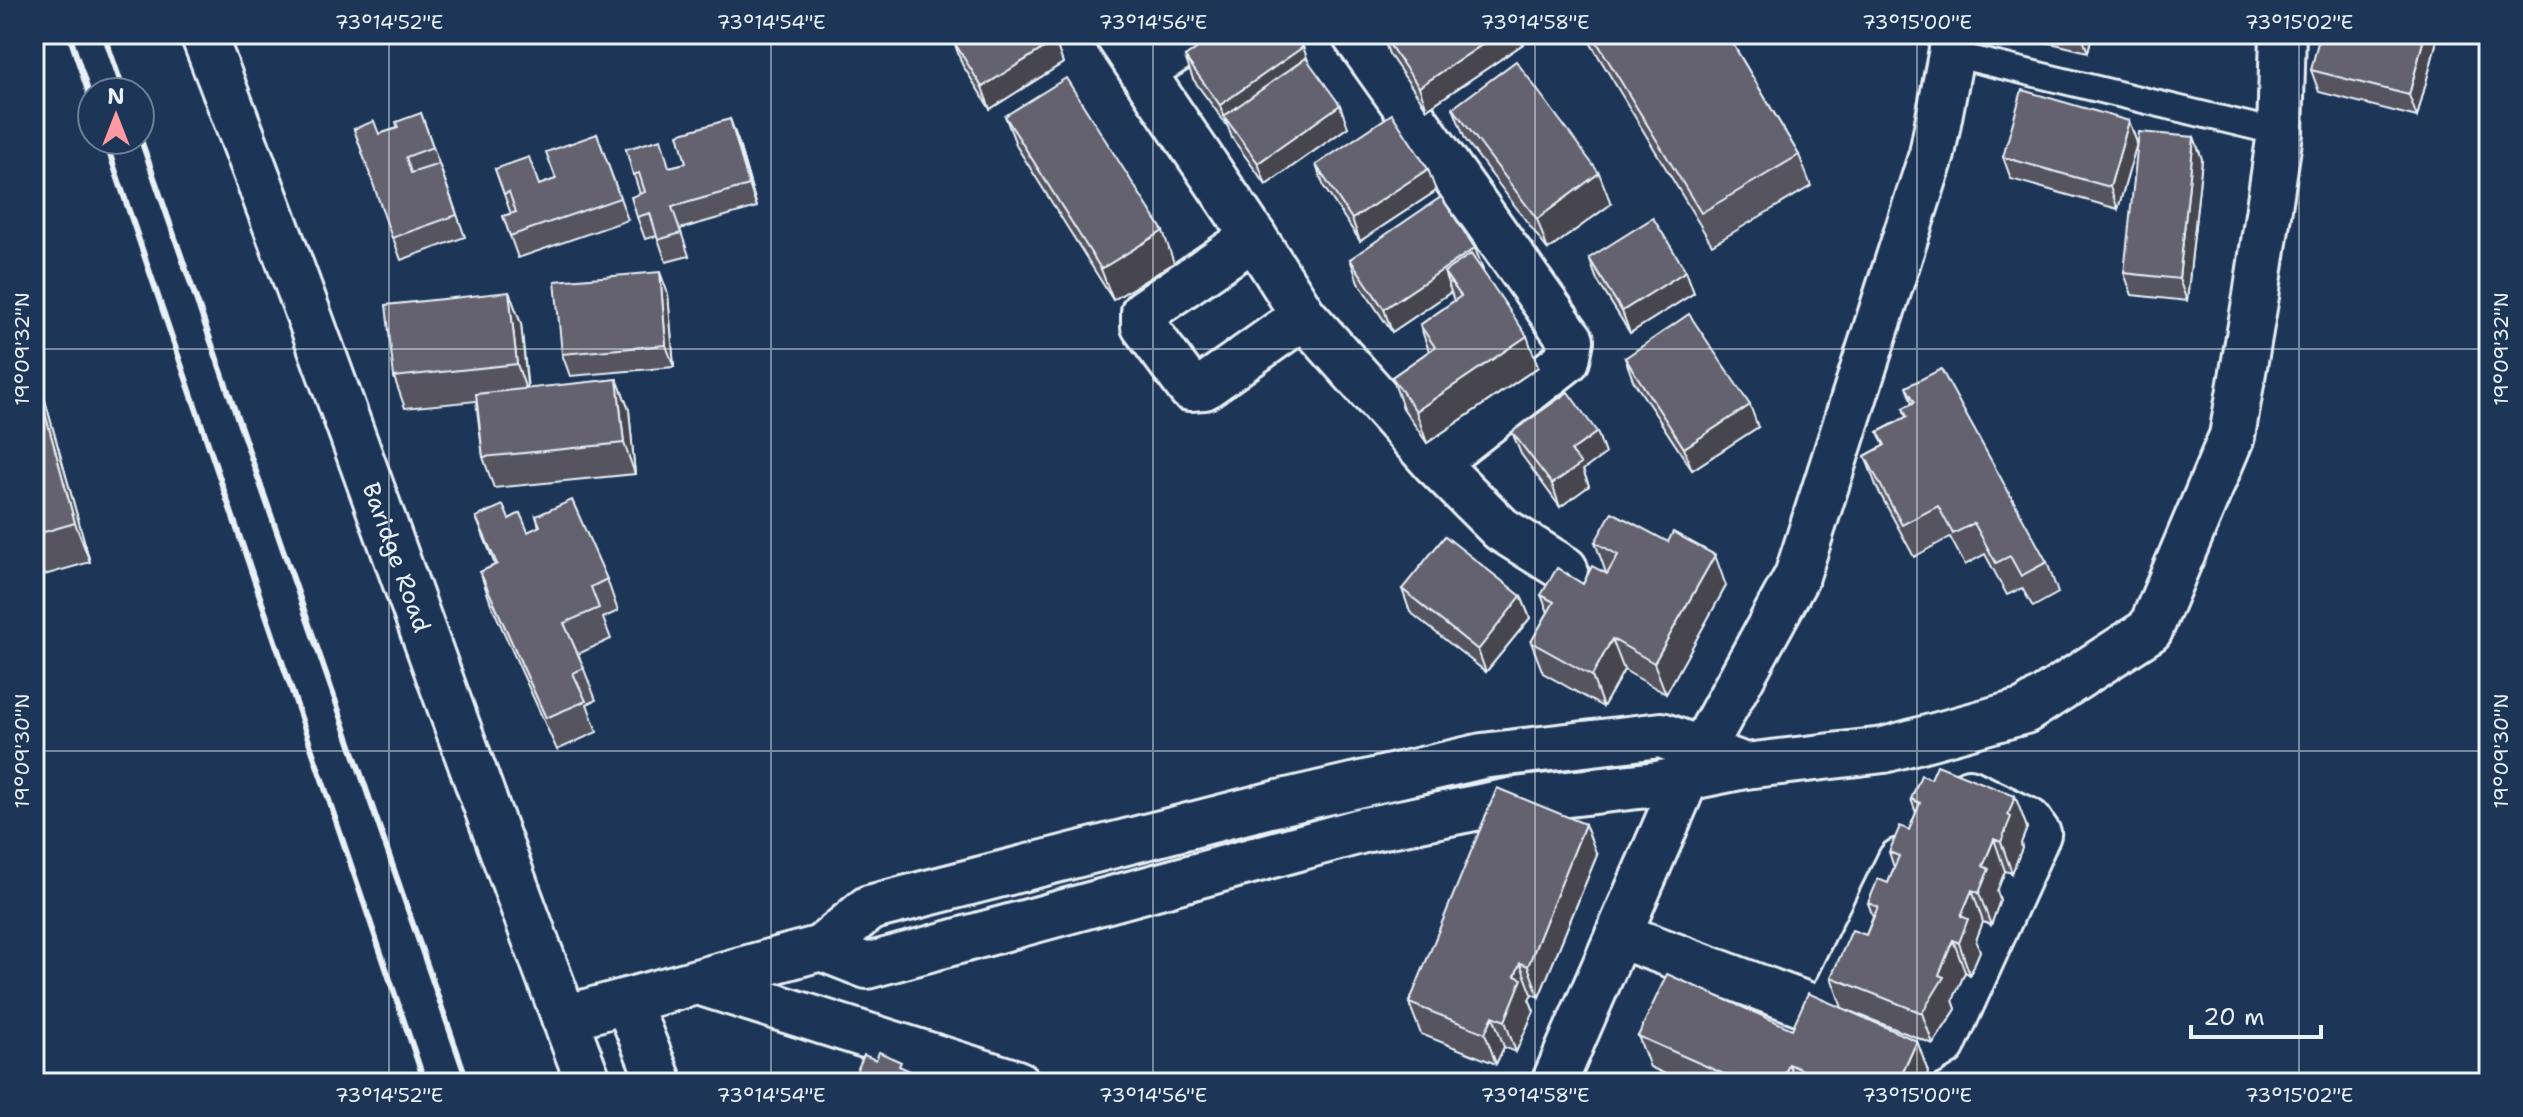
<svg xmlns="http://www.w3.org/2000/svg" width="2523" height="1117" font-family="'Shantell Sans',sans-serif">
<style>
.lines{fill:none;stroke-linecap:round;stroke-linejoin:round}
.lane-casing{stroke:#e8f1f8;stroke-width:30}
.street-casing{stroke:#e8f1f8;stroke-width:50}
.lane{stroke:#1d3557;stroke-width:24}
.street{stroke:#1d3557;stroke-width:44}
.rail{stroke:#e8f1f8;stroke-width:6}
.wall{fill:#57545f;stroke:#e8f1f8;stroke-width:2}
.shaded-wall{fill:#47454e;stroke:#e8f1f8;stroke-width:2}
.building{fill:#65626f;stroke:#e8f1f8;stroke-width:2}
.ticks{fill:none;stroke:#e8f1f8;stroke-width:2;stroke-opacity:0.45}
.labels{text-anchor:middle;stroke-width:6;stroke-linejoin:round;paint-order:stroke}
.street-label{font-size:24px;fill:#e8f1f8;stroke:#1d3557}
.neatline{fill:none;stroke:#e8f1f8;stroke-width:3}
.ticks-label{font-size:20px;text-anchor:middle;fill:#e8f1f8}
</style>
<rect width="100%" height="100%" fill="#1d3557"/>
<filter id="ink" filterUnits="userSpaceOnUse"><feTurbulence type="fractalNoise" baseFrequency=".0125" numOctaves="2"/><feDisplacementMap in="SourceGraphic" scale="16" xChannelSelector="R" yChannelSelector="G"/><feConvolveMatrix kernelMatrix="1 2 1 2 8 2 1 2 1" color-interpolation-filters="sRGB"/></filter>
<g filter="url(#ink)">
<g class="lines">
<defs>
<path id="lane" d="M1952 54 2280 133"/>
<g id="street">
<path id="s1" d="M203 34C338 381 456 735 589 1083"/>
<path d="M1117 34 1254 237 1304 316 1435 463 1501 529 1565 569"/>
<path d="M1354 34 1571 340 1567 360 1435 463"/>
<path d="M1142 71 1201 34"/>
<path d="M1254 237 1144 312V326L1190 388 1204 387 1304 316"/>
<path d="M1618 935 1826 1012 1900 861"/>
<path d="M821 948 867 966 1364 830 1515 800 1657 784 1745 766 1884 750 2025 711 2150 630 2232 436 2256 296 2280 133 2283 34"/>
<path d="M698 982 1017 1083"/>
<path d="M627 1001 660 1083"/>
<path d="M564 1018 821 948 869 908 1270 805 1482 756 1661 735 1745 766"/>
<path d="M1864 1028 1927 1054 1943 1044 2038 834 2029 821 1969 792"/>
<path d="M1554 1083 1686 779 1797 576 1932 154 1955 34"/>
</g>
</defs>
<use href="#lane" class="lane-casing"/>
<use href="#street" class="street-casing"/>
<use href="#lane" class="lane"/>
<use href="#street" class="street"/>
<g class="rail">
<path d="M69 34 92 103"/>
<path d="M104 34 124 92"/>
<path d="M140 137 468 1083"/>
<path d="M105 140 425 1083"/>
</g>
</g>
<g class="wall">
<path d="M1382 34 1523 44 1427 109 1389 54Z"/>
<path d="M1585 34H1727L1799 155 1811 186 1712 245Z"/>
<path d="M2013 34H2092L2088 52Z"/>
<path d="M1055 41 1063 63 990 109 962 64 954 42Z"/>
<path d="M2436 44 2417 117 2319 92 2311 70Z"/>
<path d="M1303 47 1308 61 1348 127 1266 185 1232 138 1228 127 1193 79 1185 57Z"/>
<path d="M1453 108 1611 204 1548 250 1465 139Z"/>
<path d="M421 113 465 237 401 260 354 129 379 134 398 128Z"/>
<path d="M1005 116 1174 263 1113 300 1017 147Z"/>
<path d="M730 119 738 141 757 207 680 229 689 256 666 262 657 236 645 239 637 217 640 194 626 149 670 167 686 163Z"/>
<path d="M2129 121 2137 143 2118 209 2011 179 2003 157Z"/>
<path d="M597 134 628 220 518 258 503 216 511 214 495 169 539 185 556 179Z"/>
<path d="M2194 137 2202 159 2187 301 2132 295 2124 273Z"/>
<path d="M1316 165 1436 191 1360 241 1324 187Z"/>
<path d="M1475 248 1483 270 1482 271 1538 367 1427 443 1403 408 1392 377 1429 351 1420 325 1454 301 1451 292 1392 332 1358 282 1350 259Z"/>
<path d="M1589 258 1686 271 1694 293 1630 333 1597 280Z"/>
<path d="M509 292 521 324 528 389 617 379 629 410 635 474 494 488 483 457 476 401 405 408 394 377Z"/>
<path d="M668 294 674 367 570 376 562 354Z"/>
<path d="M1625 358 1758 427 1692 470 1633 380Z"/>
<path d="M34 361 90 562 34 578Z"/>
<path d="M1906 387 2047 562 2058 593 2033 607 2022 588 2007 595 1985 554 1965 565 1950 537 1914 557 1877 488 1865 456 1884 446 1878 432 1906 417 1903 408 1912 403Z"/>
<path d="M1512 432H1597L1605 454 1583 470 1589 486 1560 507 1521 454Z"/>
<path d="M536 516 607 579 618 611 603 618 611 639 578 654 596 700 587 704 597 732 557 750 491 604 480 572 495 565 476 517 509 519 528 532 539 527Z"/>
<path d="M1595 542 1726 586 1666 694 1624 670 1603 707 1543 673 1531 642 1548 612 1541 595 1583 584 1606 573Z"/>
<path d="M1402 589 1521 596 1530 618 1486 672 1410 612Z"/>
<path d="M1931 779 2015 796 2027 828 2021 843 2022 848 2012 873 2005 871 1997 891 2000 900 1991 925 1983 922 1976 940 1980 951 1970 975 1965 972 1953 1000 1956 1009 1933 1044 1842 1008 1831 977 1866 935 1873 917 1868 903 1888 883 1894 867 1889 852 1909 830 1916 813 1911 799Z"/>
<path d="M1597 855 1539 997 1532 994 1529 999 1534 1011 1516 1052 1504 1047 1496 1064 1421 1034 1409 1003Z"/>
<path d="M1792 1029 1917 1041 1928 1072 1924 1083H1685L1650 1067 1638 1036Z"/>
</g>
<g class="shaded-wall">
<path d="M1498 34H1520L1523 44 1427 109 1419 87Z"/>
<path d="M2081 34H2092L2088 52Z"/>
<path d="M2425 34H2433L2436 44 2417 117 2409 95Z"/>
<path d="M1055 41 1063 63 990 109 982 87Z"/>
<path d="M1303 47 1311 69 1224 116 1228 127 1220 105Z"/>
<path d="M1340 105 1348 127 1266 185 1258 163Z"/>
<path d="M730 119 738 141 757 207 749 185Z"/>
<path d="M2129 121 2137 143 2118 209 2110 187Z"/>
<path d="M2194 137 2202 159 2187 301 2179 279Z"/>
<path d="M1428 169 1436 191 1360 241 1352 219Z"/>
<path d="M1599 173 1611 204 1548 250 1537 219Z"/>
<path d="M1163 231 1174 263 1113 300 1101 269Z"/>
<path d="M1475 248 1483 270 1456 289 1444 272 1451 292 1392 332 1384 309Z"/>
<path d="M1686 271 1694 293 1630 333 1622 311Z"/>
<path d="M660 272 668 294 674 367 666 345Z"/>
<path d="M509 292 521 324 528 395 517 364Z"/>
<path d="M1527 336 1538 367 1427 443 1416 411Z"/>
<path d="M34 361 90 562 75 523 34 373Z"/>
<path d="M617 379 629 410 635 474 624 443Z"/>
<path d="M1750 405 1758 427 1692 470 1684 448Z"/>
<path d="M1597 432 1605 454 1583 470 1589 486 1560 507 1552 484 1571 451Z"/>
<path d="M1715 555 1726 586 1666 694 1654 663Z"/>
<path d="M1521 596 1530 618 1486 672 1478 650Z"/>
<path d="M1612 639 1624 670 1603 707 1592 676Z"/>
<path d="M2015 796 2027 828 2021 843 2022 848 2012 873 2001 842 2008 815Z"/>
<path d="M1585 824 1597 855 1539 997 1528 966Z"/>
<path d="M1994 839 2005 871 1997 891 2000 900 1991 925 1979 893 1983 866Z"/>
<path d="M1972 890 1983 922 1976 940 1980 951 1970 975 1959 943 1961 916Z"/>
<path d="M1953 940 1965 972 1953 1000 1956 1009 1933 1044 1922 1013Z"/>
<path d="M1520 963 1532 994 1529 999 1534 1011 1516 1052 1505 1021 1515 976Z"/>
<path d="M1493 1016 1504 1047 1496 1064 1485 1033Z"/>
<path d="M1917 1041 1928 1072 1924 1083H1898Z"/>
<path d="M1789 1064 1796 1083H1781Z"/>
</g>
<g class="building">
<path d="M966 34H1050L1055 41 982 87 954 42Z"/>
<path d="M1217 34H1294L1303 47 1220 105 1185 57Z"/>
<path d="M1382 34H1498L1419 87Z"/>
<path d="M1592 34H1727L1799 155 1701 213Z"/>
<path d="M2320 34H2425L2409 95 2311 70Z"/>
<path d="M1306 58 1340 105 1258 163 1224 116Z"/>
<path d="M1516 61 1599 173 1537 219 1453 108Z"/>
<path d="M1066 78 1163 231 1101 269 1005 116Z"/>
<path d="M2022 90 2129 121 2110 187 2003 157Z"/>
<path d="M421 113 433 147 406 157 411 173 439 164 457 215 392 238 354 129 374 121 379 134 398 128 396 122Z"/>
<path d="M1392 114 1428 169 1352 219 1316 165Z"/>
<path d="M730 119 749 185 672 207 681 233 658 240 650 213 637 217 631 197 645 192 639 173 633 175 626 149 661 139 669 167 686 163 678 134Z"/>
<path d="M2139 132 2194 137 2179 279 2124 273Z"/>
<path d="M597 134 620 198 510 236 503 216 516 212 509 192 504 194 495 169 529 157 539 185 556 179 546 152Z"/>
<path d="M1441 197 1475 248 1384 309 1350 259Z"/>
<path d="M1653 218 1686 271 1622 311 1589 258Z"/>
<path d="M1471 254 1527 336 1416 411 1392 377 1435 347 1420 325 1461 296 1444 272Z"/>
<path d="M660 272 666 345 562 354 555 281Z"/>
<path d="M509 292 517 364 394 377 386 305Z"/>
<path d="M1689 314 1750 405 1684 448 1625 358Z"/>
<path d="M1941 369 2047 562 2021 576 2010 556 1996 563 1974 523 1953 534 1938 506 1902 525 1865 456 1885 445 1878 432 1907 417 1903 408 1915 402 1906 387Z"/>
<path d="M34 373 75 523 34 535Z"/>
<path d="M617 379 624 443 483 457 476 394Z"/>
<path d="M1568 392 1597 432 1571 451 1581 464 1552 484 1512 432Z"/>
<path d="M572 500 607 579 591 587 599 608 564 623 584 668 573 673 586 701 546 718 480 572 497 564 476 517 503 505 509 519 520 513 528 532 540 526 536 516Z"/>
<path d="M1612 512 1668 542 1673 532 1715 555 1654 663 1612 639 1592 676 1531 642 1554 602 1541 595 1557 568 1583 584 1592 566 1607 574 1618 555 1595 542Z"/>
<path d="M1445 536 1521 596 1478 650 1402 589Z"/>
<path d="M1937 765 2015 796 2008 815 2011 817 2001 842 1994 839 1983 866 1989 869 1979 893 1972 890 1961 916 1968 919 1959 943 1953 940 1939 975 1944 977 1922 1013 1831 977 1852 930 1866 935 1878 907 1868 903 1878 879 1888 883 1899 856 1889 852 1900 826 1909 830 1920 803 1911 799 1921 775 1931 779Z"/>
<path d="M1497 788 1585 824 1528 966 1520 963 1515 976 1522 979 1505 1021 1493 1016 1485 1033 1409 1003Z"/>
<path d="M1667 974 1792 1029 1808 993 1917 1041 1898 1083H1832L1789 1064 1781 1083H1744L1638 1036Z"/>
<path d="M879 1052 901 1062 899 1066 936 1083H851L864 1055 876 1060Z"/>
<path d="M953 1077 966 1083H950Z"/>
</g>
</g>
<path class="ticks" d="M389 34V1083M771 34V1083M1153 34V1083M1535 34V1083M1917 34V1083M2299 34V1083M34 349H2489M34 751H2489"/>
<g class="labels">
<g class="street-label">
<text dy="8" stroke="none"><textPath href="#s1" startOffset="558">Baridge Road</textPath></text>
</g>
</g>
<rect width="2523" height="1117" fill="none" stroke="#1d3557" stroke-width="88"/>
<g transform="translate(116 116)"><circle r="38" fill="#1d3557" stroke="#6e8097" stroke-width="2"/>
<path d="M0-6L14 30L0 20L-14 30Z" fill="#ff9aa2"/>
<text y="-12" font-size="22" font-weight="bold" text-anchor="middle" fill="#e8f1f8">N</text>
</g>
<path d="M2191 1025v12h130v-12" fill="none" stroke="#e8f1f8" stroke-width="4"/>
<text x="2203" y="1025" font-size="24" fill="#e8f1f8" stroke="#1d3557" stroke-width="6" paint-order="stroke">20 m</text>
<rect x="44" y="44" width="2435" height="1029" class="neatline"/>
<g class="ticks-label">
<text x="389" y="29">73°14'52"E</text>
<text x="771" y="29">73°14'54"E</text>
<text x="1153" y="29">73°14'56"E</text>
<text x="1535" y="29">73°14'58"E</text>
<text x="1917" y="29">73°15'00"E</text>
<text x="2299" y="29">73°15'02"E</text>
<text transform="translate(22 349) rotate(-90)" y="7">19°09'32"N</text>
<text transform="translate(2501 349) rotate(-90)" y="7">19°09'32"N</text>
<text transform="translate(22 751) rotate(-90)" y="7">19°09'30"N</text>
<text transform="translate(2501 751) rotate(-90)" y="7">19°09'30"N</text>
<text x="389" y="1102">73°14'52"E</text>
<text x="771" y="1102">73°14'54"E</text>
<text x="1153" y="1102">73°14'56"E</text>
<text x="1535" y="1102">73°14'58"E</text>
<text x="1917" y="1102">73°15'00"E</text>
<text x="2299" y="1102">73°15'02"E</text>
</g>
</svg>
